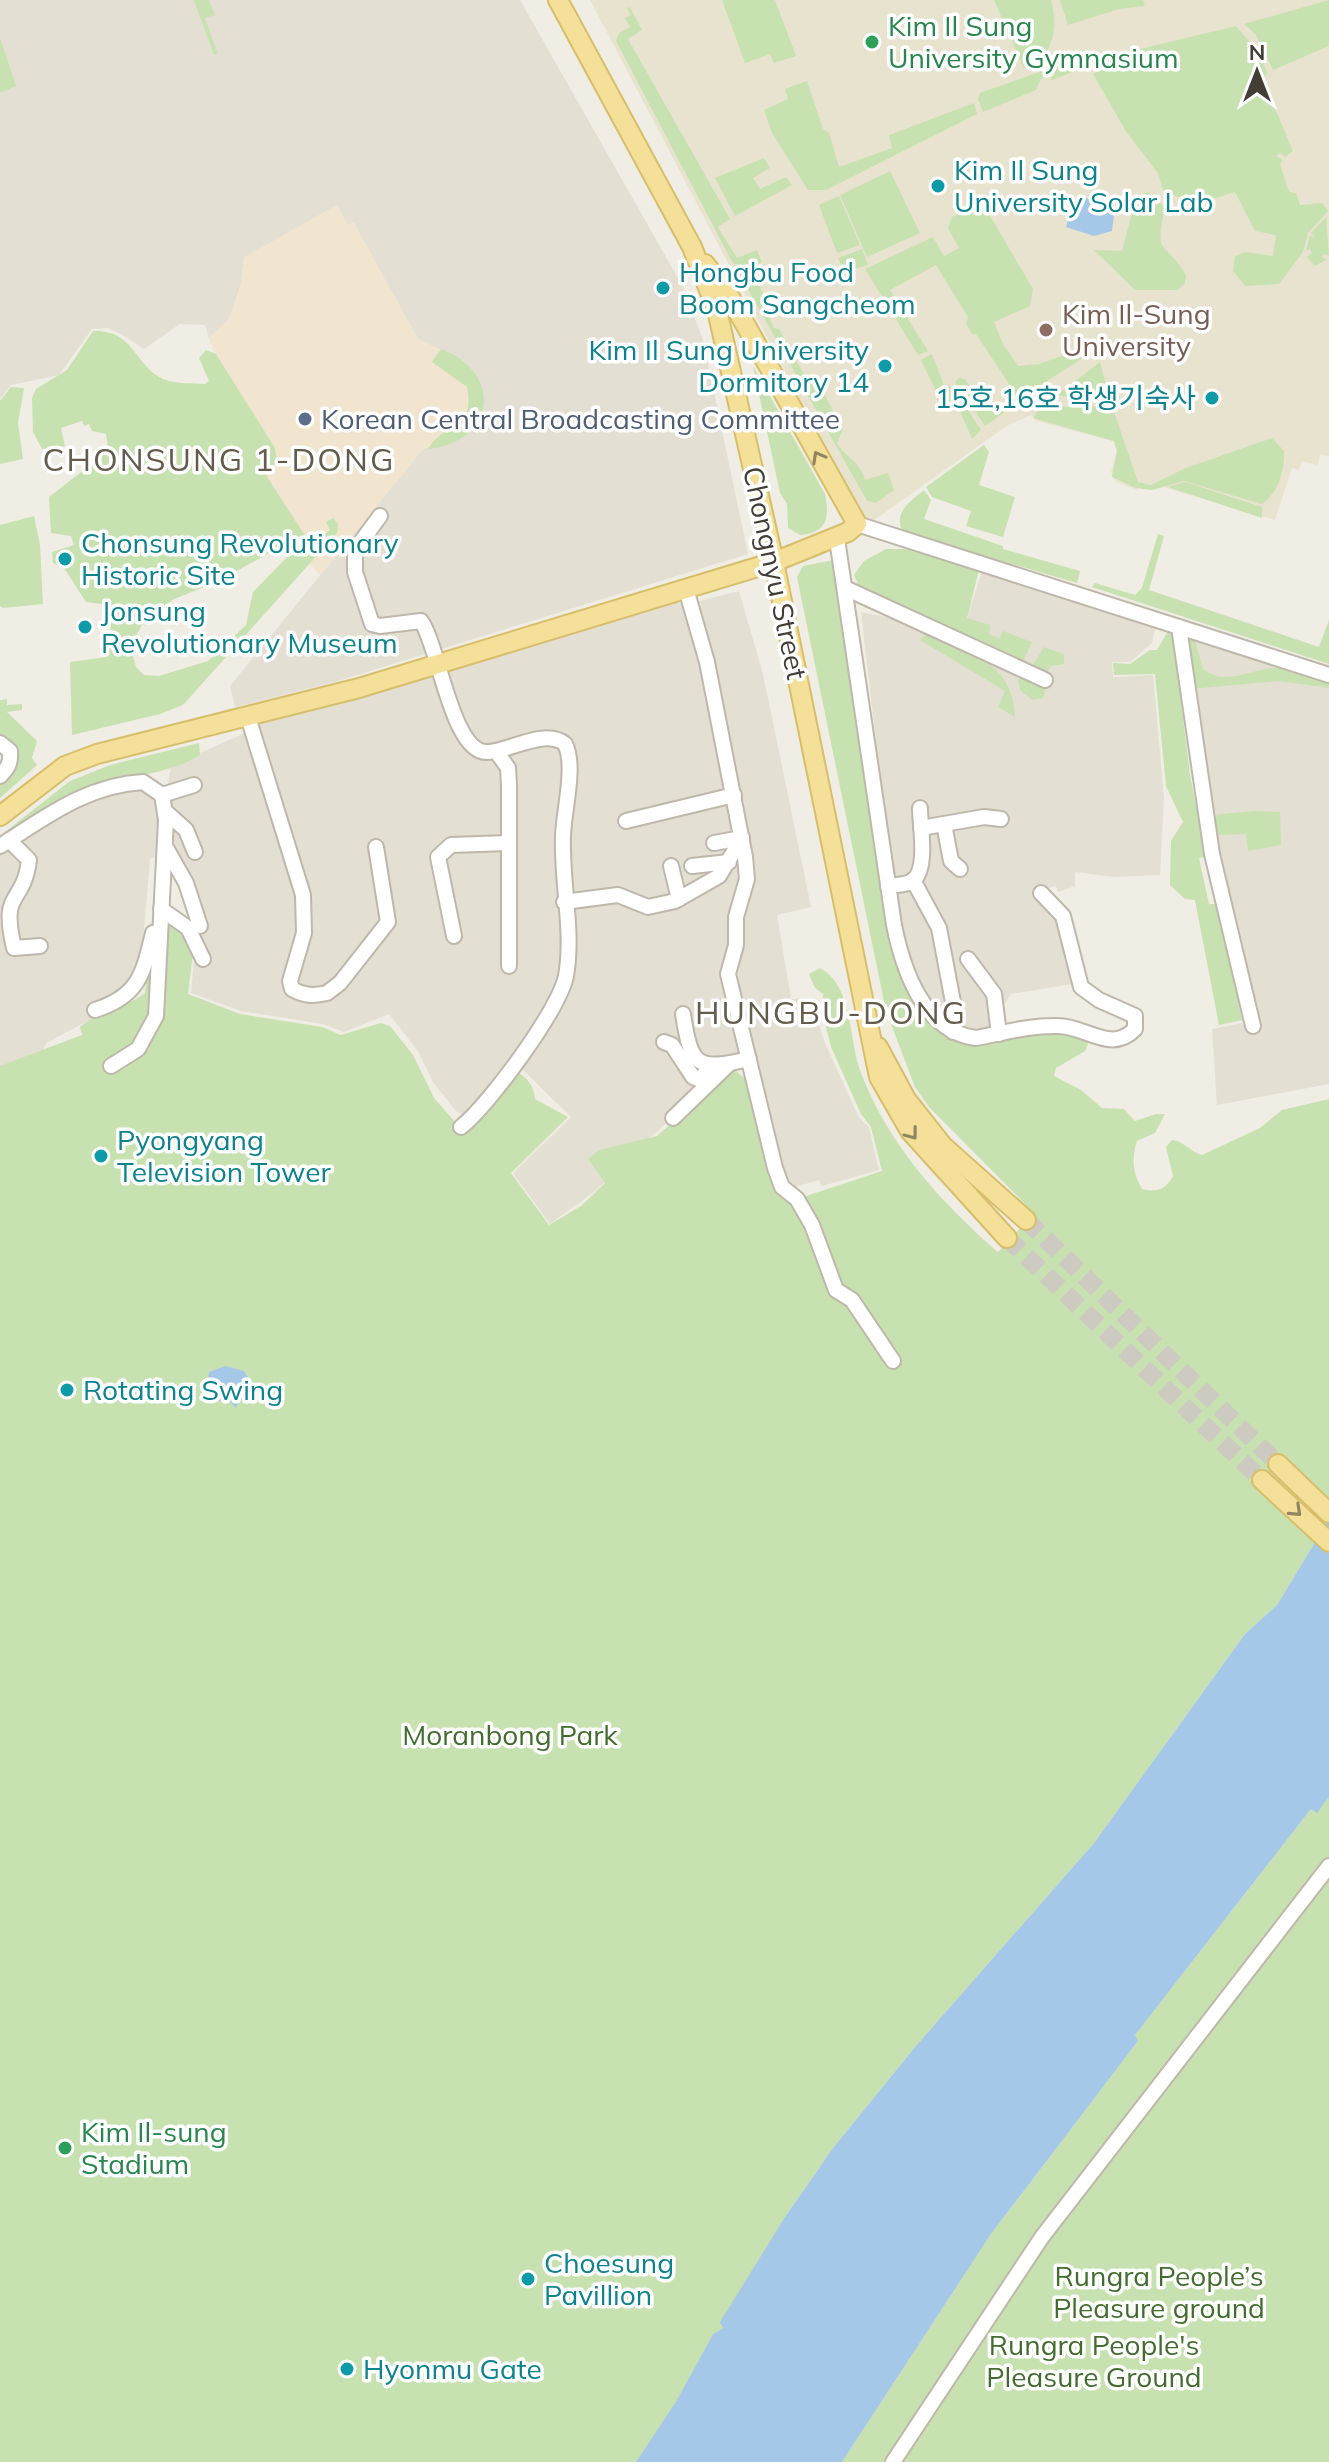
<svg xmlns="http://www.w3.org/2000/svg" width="1329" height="2462" font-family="Mulish,'Noto Sans KR',sans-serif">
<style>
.residential{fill:#e4dfd3}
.commercial{fill:#f1e5d0}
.education{fill:#e8e3cf}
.green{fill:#c8e1b0;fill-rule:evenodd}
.water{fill:#a5c8e8}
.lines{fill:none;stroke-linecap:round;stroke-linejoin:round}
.major-tunnel{stroke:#cdcac1;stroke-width:18;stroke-dasharray:18 9;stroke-linecap:butt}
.minor-casing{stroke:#beb8ab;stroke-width:18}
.major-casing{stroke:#d7be6b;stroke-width:22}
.minor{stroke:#fff;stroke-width:14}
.major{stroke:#f4e099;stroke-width:18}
.oneway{stroke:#928662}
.leisure-dot{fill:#2e9e5b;stroke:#fff;stroke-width:3}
.culture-dot{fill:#0f9aa8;stroke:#fff;stroke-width:3}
.education-dot{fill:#8d6e63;stroke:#fff;stroke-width:3}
.service-dot{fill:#5c6f8a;stroke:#fff;stroke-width:3}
.labels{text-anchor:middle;stroke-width:7;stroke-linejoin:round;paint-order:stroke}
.leisure-label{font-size:28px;fill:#27864d;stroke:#fff;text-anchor:start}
.culture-label{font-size:28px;fill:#0d838f;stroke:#fff;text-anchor:start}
.education-label{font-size:28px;fill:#785e54;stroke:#fff;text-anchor:start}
.service-label{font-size:28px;fill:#4e5e75;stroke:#fff;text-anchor:start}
.street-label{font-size:28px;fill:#423d35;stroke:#fff}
.park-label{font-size:28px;fill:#426d2e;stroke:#fff}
.quarter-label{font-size:32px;letter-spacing:2px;fill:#635c4d;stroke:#fff}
</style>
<rect width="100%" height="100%" fill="#f0ede4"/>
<g class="residential">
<path d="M0 0H520L683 287 703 340 748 554 338 681 235 707 230 686 423 449 462 436 447 353 418 339 353 223 244 257 241 284 229 319 209 338 205 325 180 324 144 349 121 334 107 328 92 329 59 375 11 385 0 399Z"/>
<path d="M982 571 1156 625 1152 643 1130 662H1112L1113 677 1153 675 1164 798 1160 875 1114 877 1075 872V886L1058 892 1056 886 1036 891V899L1056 914 1074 965 1072 984 1011 994 1002 1008 1005 1027 982 1032 966 1031 944 1022 915 978 897 923 861 612 896 619 958 646Z"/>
<path d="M739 591 763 674 811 907 777 915 791 999 810 998 825 1043 858 1116 869 1128 879 1170 822 1186 819 1180 795 1187 786 1184 737 983 751 872 696 602Z"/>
<path d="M671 600 684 605 700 660 736 827 742 886 725 953V973L741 1051 595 1191 550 1224 513 1173 571 1117 514 1061 508 1062 466 1117 456 1111 433 1082 418 1051 389 1014 344 1032 323 1024 241 1011 191 993 196 938 170 838 167 789 171 766 256 728 263 721Z"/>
<path d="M1186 634 1329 680V1084L1217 1105 1212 1029 1242 1023 1246 1029 1256 1027 1217 857Z"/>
<path d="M132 788 148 790 159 805V855L150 859 141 964 101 1014 46 1043 37 1065 0 1081V853L77 803Z"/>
</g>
<path class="commercial" d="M337 205 348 225 354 223 418 339 447 353 477 387 462 436 423 449 320 576 306 559 260 471 209 338 229 319 241 284 244 257Z"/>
<path class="education" d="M590 0H1329V456L1320 455 1318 465 1302 461 1299 470 1292 468 1275 520 1163 487 1153 490 1139 487 1138 490 1116 482 1111 472 1117 451 1113 441 1036 421 1031 415 1008 425 866 526Z"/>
<g class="green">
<path d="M194 0H209L215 15 205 18 218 54 214 55Z"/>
<path d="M722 0H775L796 56 774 63 770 54 745 63Z"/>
<path d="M994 0H1051C1059 28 1053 58 1024 69Z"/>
<path d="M1060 0H1143L1145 6 1119 9 1068 25Z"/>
<path d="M1329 0V46L1273 70 1256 35 1244 24Z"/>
<path d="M630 7 642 30 628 39 730 219 718 227 737 258 757 250 762 263 756 264 754 275 774 316 770 319 774 328 779 329 807 380 815 377 843 429 837 443C845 457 860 461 865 480L888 473 894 490 876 503 867 501 727 252 616 41 619 33 630 27 625 18 631 15 627 8Z"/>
<path d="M1236 26 1259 53 1267 72 1263 80 1293 151 1285 157 1280 153 1276 156 1283 160 1280 164 1289 192 1296 193 1300 205 1322 203 1328 211 1308 233 1303 252 1279 284 1245 286 1233 271 1235 256 1245 252 1273 256 1276 235 1255 231 1235 192 1197 204 1163 191 1158 173 1127 133 1093 74 1140 49Z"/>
<path d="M0 38 16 86 0 93Z"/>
<path d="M1095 59 1097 62 1050 81 1058 65Z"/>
<path d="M1045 70 1036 90 983 112 978 99 980 93Z"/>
<path d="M807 81 823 129 829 133 839 167 892 148 889 135 974 103 977 114 826 190H808L772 133 764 110 788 99 785 89Z"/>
<path d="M764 158 770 168 753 178 760 189 786 177 792 185 735 216 715 178Z"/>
<path d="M890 171 920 233 867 257 840 195Z"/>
<path d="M1148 192 1165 207C1154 259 1164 238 1186 275L1185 283 1178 290H1135L1094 250 1122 251 1136 198Z"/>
<path d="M839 196 860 245 837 253 819 205Z"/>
<path d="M982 202 1033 289 1030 306 994 322 1003 344 1018 366 1039 364 1084 348 1089 354 1019 399 976 334H972L966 324 968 317 936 265 890 290 928 351 918 355 865 269 933 237 944 256 959 248 948 228 952 217Z"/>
<path d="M1326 217 1329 256 1323 254 1322 257 1326 260 1315 266 1307 257 1312 253 1310 249 1306 251 1310 235 1315 238 1311 233Z"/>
<path d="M862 249 868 265 849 271 842 268 838 258Z"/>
<path d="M93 331C136 329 134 368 166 380 177 384 193 383 205 384L209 381 199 358 206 350 216 354 275 448 277 463 264 472 311 545 330 530 326 522 333 518 338 524 337 533 183 705 160 714 72 735 70 662 107 657 111 633 109 605 86 602 64 568 53 563 52 552 74 545 71 536 51 533 49 497 103 455 108 447 106 434 92 431 89 424 84 426 82 421 61 428 65 446 42 449 33 432 32 398 36 389 67 370ZM287 543V557L253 592 246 625 208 661 159 676 144 675 136 667 130 646 145 620 174 599 217 582Z"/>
<path d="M441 349C504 373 496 442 428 449 445 421 476 429 467 387L432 362Z"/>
<path d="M932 354 944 386 953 387 981 430 972 439 955 400 942 403 921 360Z"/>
<path d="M1100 362 1109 395 1085 399 1057 395Z"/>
<path d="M753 366 825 494C830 518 827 533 800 535L788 528 787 504 780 493Z"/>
<path d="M959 378 965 379 986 410H994L1005 403 1009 409 985 426 955 382Z"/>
<path d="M11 387 24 388 18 423 23 459 0 464V401Z"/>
<path d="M1111 403 1138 482 1151 485 1186 468 1272 438 1284 451C1285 471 1278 493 1262 504L1184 481 1152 490 1136 488 1112 477 1117 451 1114 441 1033 418 1042 405 1086 408Z"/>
<path d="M984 445 989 452 979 485 1015 497 1003 537 966 526 971 511 932 497 926 487Z"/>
<path d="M1185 482 1262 507V518L1168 487Z"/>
<path d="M924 490 931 500 924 519 1003 546V549L1080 571 1077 583 903 532C893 513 909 502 924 490Z"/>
<path d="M34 516 40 545 43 604 3 608 0 606V525Z"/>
<path d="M1158 534 1164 536 1149 590 1319 647 1329 620V664L1092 587 1095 583 1135 595 1142 588Z"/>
<path d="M886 549H905L979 570 967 618 990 625 989 634 1000 638 1003 631 1032 642 1023 662 859 586 854 575 864 561Z"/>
<path d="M834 560 894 947 950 1036 1061 1030 1082 1035 1088 1044 1085 1051 1056 1068 1054 1076 1081 1090 1102 1108 1124 1109 1135 1121 1156 1114H1165L1155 1133 1137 1141C1131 1158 1133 1174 1142 1189 1157 1193 1166 1189 1173 1176L1166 1147 1172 1140C1184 1141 1190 1152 1202 1155L1260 1128 1282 1110 1329 1099V1519L1277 1605 1245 1634 1094 1843 915 2047 833 2148 785 2217 723 2328 713 2334 677 2401 636 2462H0V1066L82 1035 80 1027C100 1010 124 1009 145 993L152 920 163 921 171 915 194 945 188 994 240 1014 322 1027 341 1035 381 1023 390 1026 413 1055 434 1098 456 1123 517 1072C528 1078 534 1086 535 1099L568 1117 511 1173 549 1225 581 1206 605 1183 588 1159 599 1150 657 1136 734 1069 745 1079 750 1093 778 1191 788 1202 882 1171 871 1127 861 1114 831 1047 822 1011 823 994 815 988 809 974 820 968C854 986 848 1041 861 1073 888 1144 941 1203 998 1252L1034 1213 929 1107 915 1087 886 1011 797 577 803 566Z"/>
<path d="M1168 631 1173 636 1190 775 1206 857 1199 858 1209 904H1218L1242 1020 1219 1025 1195 900 1185 899 1170 885 1171 841 1183 822 1166 786 1155 674 1114 675 1113 663 1130 664 1150 650H1157Z"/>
<path d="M927 634C970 654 1013 661 1015 717L998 707 1005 691 920 640Z"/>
<path d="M1187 637 1195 640 1203 669C1228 689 1258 664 1285 668 1300 669 1315 676 1329 680V688L1279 681 1190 689Z"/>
<path d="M1044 647 1064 654V664L1051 666 1045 675 1031 668Z"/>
<path d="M1022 675 1046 688 1043 698 1032 700 1020 690 1018 680Z"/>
<path d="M7 699V705L22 704V710L7 712 37 741 32 758 37 765 0 798V783L12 770 0 741V700Z"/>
<path d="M199 743 200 755C164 777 115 777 75 791 51 800 30 829 5 832L70 781 110 765Z"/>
<path d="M1254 811 1280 812 1281 845 1248 851 1246 834 1216 835 1212 815Z"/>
<path d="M1329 1797V2462H842L991 2234 1138 2041 1134 2036 1312 1808 1317 1812Z"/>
</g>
<g class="water">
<path d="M1085 197 1097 205V209L1114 215 1112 231 1094 236 1066 227 1073 202Z"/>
<path d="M225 1366 244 1371 252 1386 244 1389 247 1397 240 1400 236 1408 228 1400 216 1401 207 1384 209 1372Z"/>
<path d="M1329 1519V1797L1317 1813 1311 1809 1135 2035 1138 2041 991 2234 842 2462H636L677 2400 713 2334 723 2328 720 2322 785 2217 833 2148 915 2047 1094 1843 1245 1634 1277 1605Z"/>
</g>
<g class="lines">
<g class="major-tunnel">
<path d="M1026 1220 1278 1464"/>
<path d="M1007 1238 1262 1480"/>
</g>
<defs>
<g id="minor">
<path d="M380 516 355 550V572L372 624 380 626 421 621C439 646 452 755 488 752 510 751 545 728 565 744 576 765 564 810 563 835 561 881 574 931 566 976 559 1010 489 1105 461 1127"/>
<path d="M857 524 1329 675"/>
<path d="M837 539 894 925C903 970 924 1032 976 1038 1003 1033 1031 1025 1058 1026 1086 1026 1111 1054 1135 1029V1016L1099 1000 1081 987 1063 916 1041 893"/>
<path d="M845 588 1045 680"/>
<path d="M686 589 707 662 745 857 747 879 736 917V945L728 974 775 1168 782 1187 797 1199 812 1225 836 1290 852 1300 893 1361"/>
<path d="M1179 627 1212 854 1253 1026"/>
<path d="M248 717 303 895 304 933 290 981 292 989C304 996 314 996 327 993L340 983 388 922 376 847"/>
<path d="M0 743 10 751C11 763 8 768 0 776"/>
<path d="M496 751 508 768 509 785V966"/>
<path d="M162 795 194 785"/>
<path d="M166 812 186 830 195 852"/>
<path d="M626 821 734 795"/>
<path d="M944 824 951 861 960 869"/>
<path d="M921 828 984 817 1001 819"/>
<path d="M9 840 29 860C23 908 0 887 14 948L40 946"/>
<path d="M714 843 742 838"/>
<path d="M0 846C46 817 87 785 143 782L162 795 166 820 156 1016 138 1049 111 1066"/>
<path d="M165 846 186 883 200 926"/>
<path d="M671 866 679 899"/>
<path d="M692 866 729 862"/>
<path d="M913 880 939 928 956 1018 953 1032"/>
<path d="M888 886C896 885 908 885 914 880 928 866 920 827 920 808"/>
<path d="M564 902 618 895 648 907 675 901 719 876 742 838"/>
<path d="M161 909 188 928 203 959"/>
<path d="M454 936 438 857 451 845 508 843"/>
<path d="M968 959 994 994 999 1034"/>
<path d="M95 1010C139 996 143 974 153 933"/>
<path d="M683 1014C691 1067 697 1071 749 1059"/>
<path d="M664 1042 672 1045 693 1077 698 1079 715 1067"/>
<path d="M673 1118 729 1064"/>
<path d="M893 2462 1042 2237 1329 1866"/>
</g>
<g id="major">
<path d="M558 0 692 247 717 310 774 562 879 1077 910 1131 1007 1238"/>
<path d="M0 816 65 766 97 754 359 688 774 562 848 532 857 524 727 292 705 264"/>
<path d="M878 1047 906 1099 943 1146 1026 1220"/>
<path d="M1278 1464 1329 1513"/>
<path d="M1262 1480 1329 1542"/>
</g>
</defs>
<use href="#minor" class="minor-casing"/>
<use href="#major" class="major-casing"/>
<use href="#minor" class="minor"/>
<use href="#major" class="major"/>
</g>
<defs><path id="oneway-chevron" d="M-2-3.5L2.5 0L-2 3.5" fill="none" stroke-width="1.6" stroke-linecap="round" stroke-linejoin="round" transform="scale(2)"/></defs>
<g class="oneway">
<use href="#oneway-chevron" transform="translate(818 457) rotate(-119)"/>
<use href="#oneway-chevron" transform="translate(912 1134) rotate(53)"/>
<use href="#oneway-chevron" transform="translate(1296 1511) rotate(43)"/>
</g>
<g class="leisure-dot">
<circle cx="872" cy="42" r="8"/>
<circle cx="65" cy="2148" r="8"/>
</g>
<g class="culture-dot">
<circle cx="938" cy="186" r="8"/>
<circle cx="663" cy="288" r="8"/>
<circle cx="885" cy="366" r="8"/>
<circle cx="1212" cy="398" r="8"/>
<circle cx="65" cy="559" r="8"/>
<circle cx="85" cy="627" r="8"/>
<circle cx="101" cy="1156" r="8"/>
<circle cx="67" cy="1390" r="8"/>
<circle cx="528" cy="2279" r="8"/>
<circle cx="347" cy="2369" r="8"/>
</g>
<circle class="education-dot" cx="1046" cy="330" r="8"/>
<circle class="service-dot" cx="305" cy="419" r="8"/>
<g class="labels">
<g class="leisure-label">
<text x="888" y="36">Kim Il Sung<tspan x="888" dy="32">University Gymnasium</tspan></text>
<text x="81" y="2142">Kim Il-sung<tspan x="81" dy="32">Stadium</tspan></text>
</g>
<g class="culture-label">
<text x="954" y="180">Kim Il Sung<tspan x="954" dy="32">University Solar Lab</tspan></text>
<text x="679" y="282">Hongbu Food<tspan x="679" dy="32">Boom Sangcheom</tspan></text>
<text x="869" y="360" text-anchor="end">Kim Il Sung University<tspan x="869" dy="32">Dormitory 14</tspan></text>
<text x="1196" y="408" text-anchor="end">15호,16호 학생기숙사</text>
<text x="81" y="553">Chonsung Revolutionary<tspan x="81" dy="32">Historic Site</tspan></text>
<text x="101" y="621">Jonsung<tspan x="101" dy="32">Revolutionary Museum</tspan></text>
<text x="117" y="1150">Pyongyang<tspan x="117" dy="32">Television Tower</tspan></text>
<text x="83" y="1400">Rotating Swing</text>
<text x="544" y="2273">Choesung<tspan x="544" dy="32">Pavillion</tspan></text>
<text x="363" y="2379">Hyonmu Gate</text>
</g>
<g class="education-label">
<text x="1062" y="324">Kim Il-Sung<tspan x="1062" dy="32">University</tspan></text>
</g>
<g class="service-label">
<text x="321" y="429">Korean Central Broadcasting Committee</text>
</g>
<g class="street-label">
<text transform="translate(775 573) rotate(78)" y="10">Chongnyu Street</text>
</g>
<g class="park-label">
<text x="510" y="1745">Moranbong Park</text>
<text x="1159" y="2286">Rungra People’s<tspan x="1159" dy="32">Pleasure ground</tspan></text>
<text x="1094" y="2355">Rungra People's<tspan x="1094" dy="32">Pleasure Ground</tspan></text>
</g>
<g class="quarter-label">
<text x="219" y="471">CHONSUNG 1-DONG</text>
<text x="831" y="1024">HUNGBU-DONG</text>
</g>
</g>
<g transform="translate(1257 72)" stroke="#ffffff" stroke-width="6" paint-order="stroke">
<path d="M0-6L14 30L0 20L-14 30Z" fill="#423d35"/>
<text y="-12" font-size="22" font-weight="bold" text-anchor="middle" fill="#423d35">N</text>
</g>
</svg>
